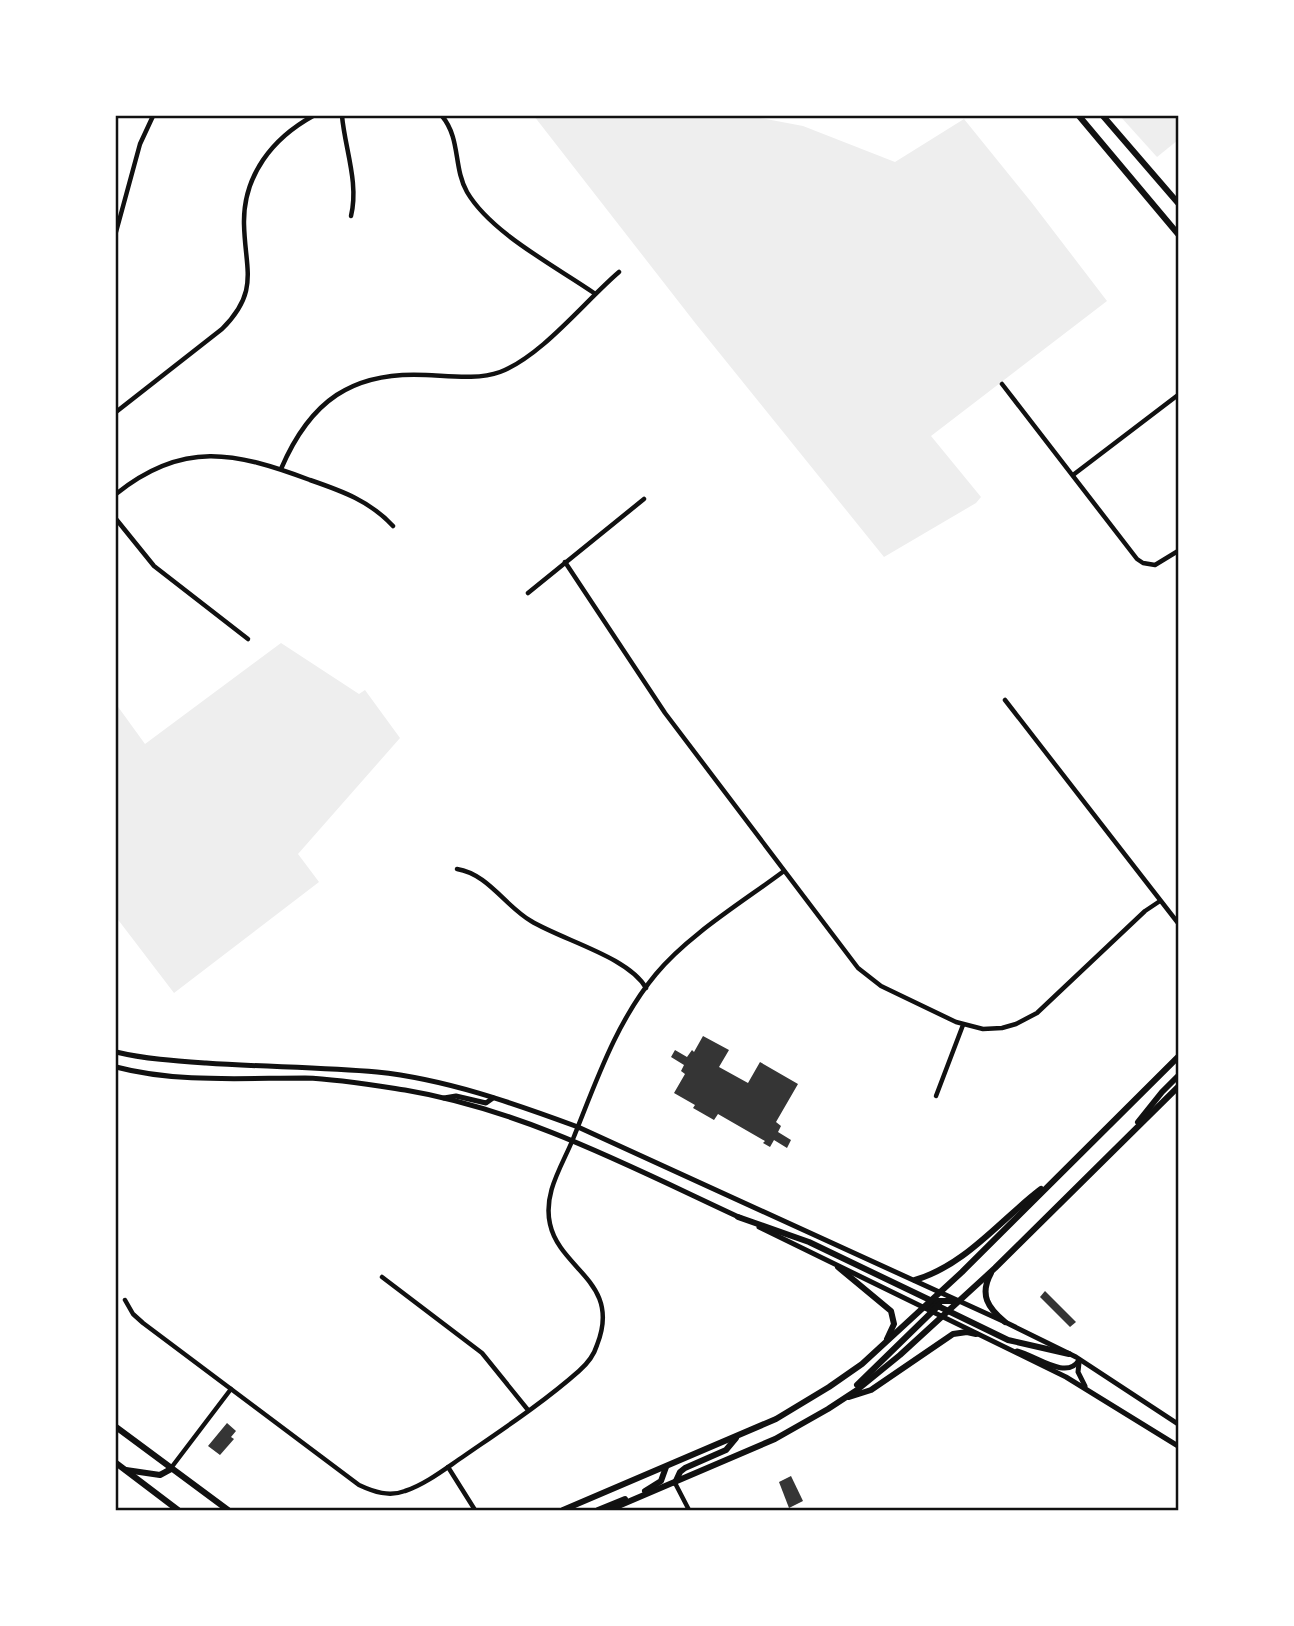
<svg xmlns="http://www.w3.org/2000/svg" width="1294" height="1626" font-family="Rubik,sans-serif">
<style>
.green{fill:#eee}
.building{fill:#353535}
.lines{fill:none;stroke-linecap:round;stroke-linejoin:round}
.minor{stroke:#111;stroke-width:4.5}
.secondary{stroke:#111;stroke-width:5}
.primary{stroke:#111;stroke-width:6}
.neatline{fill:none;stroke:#111;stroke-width:2.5}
</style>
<rect width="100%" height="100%" fill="#fff"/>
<g class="green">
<path d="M534 116H750L803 126 895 162 964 119 1032 203 1107 301 931 436 981 497 976 503 884 557 696 324Z"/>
<path d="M1120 116H1178V140L1157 157Z"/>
<path d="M281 643 359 694 365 690 400 738 298 854 319 882 174 993 116 917V704L145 744Z"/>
</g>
<g class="building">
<path d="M703 1036 729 1050 719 1067 748 1083 760 1062 798 1084 776 1122 781 1126 778 1132 791 1140 787 1148 774 1140 770 1147 763 1143 765 1141 718 1114 714 1120 693 1108 695 1105 674 1093 685 1074 681 1071 684 1065 671 1057 675 1050 687 1057 692 1050 694 1052Z"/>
<path d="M1045 1291 1076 1322 1070 1327 1040 1297Z"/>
<path d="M227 1423 236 1431 231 1437 234 1439 220 1455 208 1446Z"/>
<path d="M791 1476 803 1501 789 1508 779 1482Z"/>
</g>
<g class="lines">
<g class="minor">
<path d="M342 116C345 149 359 183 351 216"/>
<path d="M442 116C461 139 453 167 467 192 491 233 555 266 594 293"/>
<path d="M116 232 140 144 153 116"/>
<path d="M1002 384 1137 559 1143 563 1155 565 1178 551"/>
<path d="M116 412 222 329C260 291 245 270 244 224 243 175 273 138 313 116"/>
<path d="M281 469C310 401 352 371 426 375 450 376 478 380 500 372 542 356 585 301 619 272"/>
<path d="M1073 475 1178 395"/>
<path d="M116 494C183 440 235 452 310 480 342 491 370 501 393 526"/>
<path d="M116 519 154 566 248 639"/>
<path d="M565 562 665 713 858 968 881 986 956 1022 983 1029 1002 1028 1016 1024 1037 1013 1145 911 1160 901"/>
<path d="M528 593 644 499"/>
<path d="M1005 700 1178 923"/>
<path d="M457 869C488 874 505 906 531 921 562 940 629 957 646 988"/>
<path d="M936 1096 963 1025"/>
<path d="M382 1277 482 1353 528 1410"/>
<path d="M125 1300 133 1314 143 1323 359 1485C374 1492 389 1497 405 1491 426 1484 446 1468 464 1456 503 1429 544 1402 579 1371 587 1364 594 1355 597 1345 622 1282 560 1270 550 1224 543 1193 562 1166 573 1139 596 1082 616 1022 656 974 688 935 744 901 784 871"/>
<path d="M448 1467 475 1510"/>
<path d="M171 1468 231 1389"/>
<path d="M675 1483 689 1510"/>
</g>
<g class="secondary">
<path d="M116 1052C145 1059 176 1061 206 1063 263 1067 320 1067 377 1072 445 1079 513 1103 578 1127L1005 1322 1076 1357 1178 1424"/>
<path d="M116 1067C176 1083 243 1078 305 1078 338 1079 373 1085 405 1090 524 1110 633 1168 741 1218"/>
<path d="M444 1098 456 1096 486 1103 493 1098"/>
<path d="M759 1227 1066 1377 1178 1446"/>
<path d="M1017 1351C1035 1355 1067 1381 1079 1360"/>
<path d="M1079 1363 1078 1372 1085 1386"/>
</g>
<g class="primary">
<path d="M1079 116 1178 234"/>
<path d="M1103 116 1178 203"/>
<path d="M1138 1122 1162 1092 1178 1076"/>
<path d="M738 1217 809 1242 932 1301H957"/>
<path d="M838 1267 891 1311 894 1324 887 1339"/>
<path d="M991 1273C979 1295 988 1308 1005 1322"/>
<path d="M915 1280C966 1265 1000 1220 1041 1189"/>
<path d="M926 1307 931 1306 940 1307 1008 1340 1069 1354"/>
<path d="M857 1385 939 1305"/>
<path d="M849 1397 871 1390 953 1334 967 1332 976 1334"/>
<path d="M116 1427 228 1510"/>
<path d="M116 1463 178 1510"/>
<path d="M126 1470 160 1475 171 1469"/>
<path d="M675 1483 680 1472 685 1468 726 1450 736 1438"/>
<path d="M645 1491 661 1481 666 1467"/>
<path d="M563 1510 776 1419 829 1387 862 1364 962 1272 1178 1057"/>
<path d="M598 1510 625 1499"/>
<path d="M609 1510 775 1439 828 1409 857 1390 900 1355 995 1268 1178 1087"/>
</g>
</g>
<rect width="1294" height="1626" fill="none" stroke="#ffffff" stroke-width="234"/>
<rect x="117" y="117" width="1060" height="1392" class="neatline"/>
</svg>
